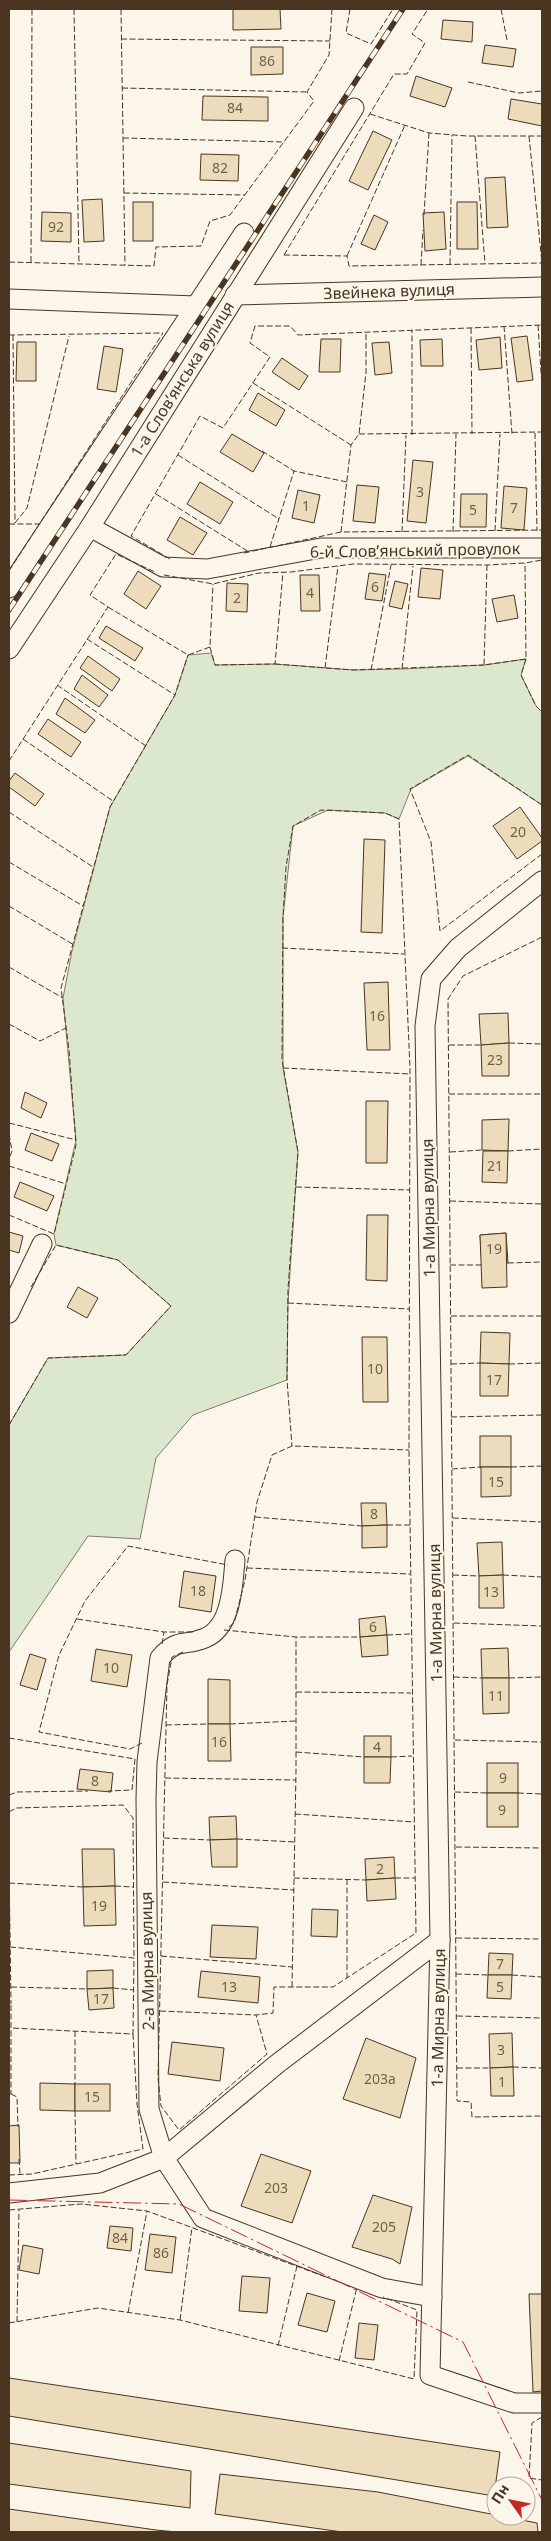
<svg xmlns="http://www.w3.org/2000/svg" width="551" height="2541" font-family="'Noto Sans',sans-serif">
<style>
.green{fill:#dce7d0;stroke:#887966}
.building{fill:#ecdcbc;stroke:#4a3520}
.lines{fill:none;stroke-linecap:round;stroke-linejoin:round}
.street-casing{stroke:#4a3520;stroke-width:21}
.street{stroke:#fbf6e9;stroke-width:19}
.rail-casing{stroke:#4a3520;stroke-width:5.5}
.rail{stroke:#fbf6e9;stroke-width:4;stroke-dasharray:11;stroke-linecap:butt}
.fence{stroke:#4a3520;stroke-width:1;stroke-dasharray:6 2.5;stroke-linecap:butt}
.power{stroke:#c62828;stroke-width:1;stroke-dasharray:18 4 2.5 4;stroke-linecap:butt}
.labels{text-anchor:middle;stroke-width:4;stroke-linejoin:round;paint-order:stroke}
.number-label{font-size:14px;fill:#725f47}
.street-label{font-size:16px;fill:#4a3520;stroke:#fbf6e9}
</style>
<rect width="100%" height="100%" fill="#fbf6e9"/>
<path class="green" d="M211 653 215 665 275 664 353 670 402 669 484 665 526 659 521 675 536 706 542 712V805L468 756 411 789 399 819 385 813 328 810 293 826 283 917V1068L298 1152 288 1303 287 1380 193 1415 156 1458 140 1539 88 1536 9 1652V1425L48 1358 126 1355 171 1306 118 1260 56 1245 54 1234 76 1140 63 998 72 951 110 807 175 695 188 655Z"/>
<g class="building">
<path d="M233 9H280L281 29 233 30Z"/>
<path d="M443 20 473 22 472 42 441 39Z"/>
<path d="M485 45 516 49 513 67 482 63Z"/>
<path d="M251 47H283V74L251 75Z"/>
<path d="M416 76 452 88 445 107 410 96Z"/>
<path d="M203 96 268 97V121L202 120Z"/>
<path d="M511 99 542 104V126L508 119Z"/>
<path d="M373 131 392 140 368 190 349 181Z"/>
<path d="M201 154 239 155 238 181 200 180Z"/>
<path d="M505 177 508 227 487 228 485 178Z"/>
<path d="M102 199 104 241 84 242 82 200Z"/>
<rect x="133" y="202" width="20" height="39"/>
<path d="M457 202H477L478 249H457Z"/>
<path d="M42 212 71 213V242L41 241Z"/>
<path d="M444 212 446 249 425 251 423 213Z"/>
<path d="M374 215 388 222 375 250 361 244Z"/>
<path d="M527 336 533 380 517 382 511 338Z"/>
<path d="M500 337 502 368 479 370 476 340Z"/>
<path d="M321 339H341L340 372H319Z"/>
<path d="M442 339 443 366H421L420 340Z"/>
<path d="M17 342H36V381H16Z"/>
<path d="M389 342 392 373 375 375 372 343Z"/>
<path d="M104 346 123 349 116 392 97 389Z"/>
<path d="M282 358 308 376 299 390 272 372Z"/>
<path d="M258 393 285 410 276 426 249 410Z"/>
<path d="M232 434 264 453 253 472 220 452Z"/>
<path d="M413 460 433 462 426 523 407 521Z"/>
<path d="M200 482 233 502 220 524 187 504Z"/>
<path d="M357 485 379 487 375 523 353 521Z"/>
<path d="M504 486 527 488 524 530 501 528Z"/>
<path d="M298 490 320 495 314 523 292 518Z"/>
<path d="M461 494H487L486 527H460Z"/>
<path d="M180 517 207 533 193 555 167 540Z"/>
<path d="M421 568 443 570 440 599 418 597Z"/>
<path d="M138 571 161 586 146 609 124 594Z"/>
<path d="M369 573 386 575 382 601 365 599Z"/>
<path d="M300 575H319L320 611H301Z"/>
<path d="M395 581 408 584 402 609 389 606Z"/>
<path d="M227 583 248 584 247 612 226 611Z"/>
<path d="M514 595 518 618 497 622 492 599Z"/>
<path d="M106 626 143 648 135 661 99 638Z"/>
<path d="M88 656 120 679 112 691 80 668Z"/>
<path d="M82 675 108 695 99 707 74 689Z"/>
<path d="M65 698 95 720 85 733 56 714Z"/>
<path d="M48 719 81 742 71 757 38 734Z"/>
<path d="M15 773 44 794 35 806 9 787V781Z"/>
<path d="M520 807 542 838V841L517 859 493 826Z"/>
<path d="M364 839 385 840 382 933 361 932Z"/>
<path d="M388 982 390 1050H367L364 983Z"/>
<path d="M508 1013 509 1043 481 1045 479 1014Z"/>
<path d="M509 1043V1076H482L481 1045Z"/>
<path d="M25 1092 47 1103 41 1118 21 1108Z"/>
<path d="M366 1101H388L387 1163H366Z"/>
<path d="M509 1119 508 1151 482 1150V1120Z"/>
<path d="M31 1133 59 1144 52 1161 25 1150Z"/>
<path d="M483 1151H508L507 1183 482 1182Z"/>
<path d="M20 1182 54 1196 47 1211 14 1197Z"/>
<path d="M367 1215H388L387 1281 366 1280Z"/>
<path d="M9 1232 23 1236 19 1253 9 1250Z"/>
<path d="M506 1233 508 1263 482 1265 480 1235Z"/>
<path d="M506 1233 507 1287 482 1288 480 1235Z"/>
<path d="M78 1287 98 1298 87 1318 67 1307Z"/>
<path d="M481 1332 510 1333 509 1364 480 1363Z"/>
<path d="M362 1337H387L388 1402H363Z"/>
<path d="M480 1363 509 1364 508 1396H480Z"/>
<rect x="480" y="1436" width="31" height="31"/>
<path d="M481 1467H511V1496L481 1497Z"/>
<path d="M361 1503H386L387 1525 362 1526Z"/>
<path d="M387 1525V1547L362 1548V1526Z"/>
<path d="M502 1542 503 1575 479 1576 477 1543Z"/>
<path d="M184 1571 216 1576 211 1612 179 1607Z"/>
<path d="M503 1575 504 1608H479V1576Z"/>
<path d="M385 1616 387 1635 360 1637 359 1619Z"/>
<path d="M387 1635 388 1655 362 1657 360 1637Z"/>
<path d="M508 1648 509 1678H482L481 1649Z"/>
<path d="M96 1649 132 1655 127 1687 91 1681Z"/>
<path d="M30 1654 46 1659 37 1690 20 1685Z"/>
<path d="M482 1678H509V1713L483 1714Z"/>
<path d="M208 1679 230 1680V1724H208Z"/>
<path d="M208 1724H230L231 1761H208Z"/>
<rect x="364" y="1736" width="27" height="21"/>
<path d="M364 1757H391L390 1783H364Z"/>
<rect x="487" y="1763" width="31" height="30"/>
<path d="M80 1769 113 1773 111 1792 77 1789Z"/>
<rect x="487" y="1793" width="31" height="34"/>
<path d="M236 1816 237 1839 210 1840 209 1817Z"/>
<path d="M237 1839V1867H212L210 1840Z"/>
<path d="M82 1849H114L115 1886 83 1887Z"/>
<path d="M394 1857 395 1878 366 1880 365 1859Z"/>
<path d="M395 1878 396 1899 367 1901 366 1880Z"/>
<path d="M115 1886 116 1925 84 1926 83 1887Z"/>
<path d="M312 1909 338 1910 337 1937 311 1936Z"/>
<path d="M212 1925 258 1927 256 1959 210 1957Z"/>
<path d="M489 1953 513 1954 512 1975H488Z"/>
<path d="M113 1970V1988L87 1989V1971Z"/>
<path d="M201 1971 260 1977 258 2003 198 1997Z"/>
<path d="M488 1975H512L511 1999 487 1998Z"/>
<path d="M113 1988 114 2008 89 2010 87 1989Z"/>
<path d="M512 2033 513 2067 490 2068 489 2034Z"/>
<path d="M366 2038 416 2058 400 2118 343 2099Z"/>
<path d="M172 2042 224 2048 220 2081 168 2074Z"/>
<path d="M513 2067 514 2096H491L490 2068Z"/>
<path d="M40 2083 75 2084V2111L40 2110Z"/>
<rect x="75" y="2084" width="35" height="27"/>
<path d="M19 2125 20 2163H9V2126Z"/>
<path d="M261 2154 311 2171 292 2223 241 2206Z"/>
<path d="M373 2195 412 2207 400 2264 392 2259 352 2247Z"/>
<path d="M110 2226 133 2228 131 2251 107 2248Z"/>
<path d="M150 2234 176 2237 172 2273 145 2270Z"/>
<path d="M23 2245 43 2249 39 2274 19 2270Z"/>
<path d="M242 2276 270 2278 267 2313 239 2311Z"/>
<path d="M307 2293 335 2301 327 2332 298 2325Z"/>
<path d="M529 2294H542V2391L533 2392Z"/>
<path d="M359 2323 378 2325 374 2360 355 2358Z"/>
<path d="M9 2378 500 2452 494 2496 9 2416Z"/>
<path d="M9 2443 191 2471 190 2508 9 2484Z"/>
<path d="M220 2474 378 2492 537 2523 538 2532H342L215 2514Z"/>
<path d="M9 2509 156 2530 177 2532H9Z"/>
</g>
<g class="lines">
<defs>
<g id="street">
<path d="M235 295 542 287"/>
<path d="M9 299 196 306 244 233"/>
<path d="M90 527 163 567 207 569 321 548H542"/>
<path d="M9 588 196 306"/>
<path d="M9 649 90 527 354 108"/>
<path d="M542 881 458 948 431 979 425 1026 440 1940 430 2375 514 2403H542"/>
<path d="M9 1313 42 1244"/>
<path d="M235 1560C233 1584 232 1627 205 1638 184 1647 178 1637 160 1658L147 1762 146 1799 149 2109 164 2158 203 2218 382 2288 432 2297"/>
<path d="M9 2193 100 2183 164 2158 277 2064 440 1940"/>
</g>
</defs>
<use href="#street" class="street-casing"/>
<use href="#street" class="street"/>
<defs>
<path id="rail" d="M9 610 403 9"/>
</defs>
<use href="#rail" class="rail-casing"/>
<use href="#rail" class="rail"/>
<g class="fence">
<path d="M74 9 79 263"/>
<path d="M121 9 125 265"/>
<path d="M350 9 346 33 371 44 393 9"/>
<path d="M501 9 507 40"/>
<path d="M121 39 330 41"/>
<path d="M468 82 519 93 542 91"/>
<path d="M122 88 307 92"/>
<path d="M370 114 429 133 467 136H542"/>
<path d="M475 136 485 264"/>
<path d="M529 136 542 263"/>
<path d="M123 138 285 142"/>
<path d="M124 193 245 195"/>
<path d="M424 215 429 133"/>
<path d="M284 255 394 74H407L425 43 412 34 428 9"/>
<path d="M284 255 347 256 349 266 542 263"/>
<path d="M347 256 405 125"/>
<path d="M9 262 154 266 156 247 201 246 210 221 230 215 314 101 307 92 329 55 332 9"/>
<path d="M31 262 32 9"/>
<path d="M450 264 452 135"/>
<path d="M421 265 423 230"/>
<path d="M538 325 542 387"/>
<path d="M504 326 512 434"/>
<path d="M471 328 472 434"/>
<path d="M9 335 163 333"/>
<path d="M13 335 15 523"/>
<path d="M253 383 351 445"/>
<path d="M535 433 537 531"/>
<path d="M359 434 542 432"/>
<path d="M412 435V330"/>
<path d="M262 451 294 471"/>
<path d="M178 455 279 519"/>
<path d="M156 494 249 552"/>
<path d="M15 523 27 508 69 336"/>
<path d="M9 524H39"/>
<path d="M495 531 500 434"/>
<path d="M341 532 351 445 359 434 366 373V332"/>
<path d="M402 532 406 435"/>
<path d="M453 532 456 434"/>
<path d="M270 547 294 471 347 482"/>
<path d="M244 553 341 532 542 530"/>
<path d="M170 559 131 536 200 416 223 428 270 357 250 343 255 326H290L298 335 542 325"/>
<path d="M487 565 484 665 526 659 525 563"/>
<path d="M9 571 163 333"/>
<path d="M164 575 213 584 259 573 291 572 353 564 487 565 525 563 542 560"/>
<path d="M108 607 188 655 210 647 213 584"/>
<path d="M87 639 175 695"/>
<path d="M210 647 215 665 275 664 283 572"/>
<path d="M526 659 521 675 536 706 542 712"/>
<path d="M275 664 353 670 484 665"/>
<path d="M325 668 338 566"/>
<path d="M402 669 413 566"/>
<path d="M371 670 391 565"/>
<path d="M57 685 146 746"/>
<path d="M23 739 113 801"/>
<path d="M9 761 108 607 90 595 116 554 155 572"/>
<path d="M542 805 468 755 410 789 431 842 440 931 542 854"/>
<path d="M9 812 93 867"/>
<path d="M9 862 83 906"/>
<path d="M9 906 74 945"/>
<path d="M542 937 463 976 448 999 457 2101 471 2102 472 2117 542 2116"/>
<path d="M282 948 404 954"/>
<path d="M9 967 63 998"/>
<path d="M9 1024 40 1041 66 1028"/>
<path d="M509 1043 542 1044"/>
<path d="M449 1045H481"/>
<path d="M283 1068 410 1074"/>
<path d="M449 1094H542"/>
<path d="M9 1123 76 1140"/>
<path d="M9 1134 12 1151 9 1159"/>
<path d="M508 1151 542 1149"/>
<path d="M450 1152 482 1150"/>
<path d="M9 1166 66 1184"/>
<path d="M296 1187 410 1190"/>
<path d="M450 1201 542 1204"/>
<path d="M9 1215 54 1234 76 1145 69 1050 61 988 110 807 175 695 188 655"/>
<path d="M508 1263 542 1262"/>
<path d="M450 1265H482"/>
<path d="M288 1303 409 1309"/>
<path d="M451 1316H542"/>
<path d="M451 1364 480 1363"/>
<path d="M509 1364 542 1363"/>
<path d="M451 1417 542 1415"/>
<path d="M9 1425 48 1358 126 1355 171 1306 118 1260 56 1245 31 1287"/>
<path d="M511 1467 542 1466"/>
<path d="M452 1469 481 1467"/>
<path d="M255 1517 362 1526"/>
<path d="M453 1518 542 1522"/>
<path d="M387 1525H410"/>
<path d="M247 1568 410 1574"/>
<path d="M453 1575 479 1576"/>
<path d="M503 1575 542 1577"/>
<path d="M77 1619 164 1632H195"/>
<path d="M454 1623 542 1626"/>
<path d="M229 1627 234 1623 245 1580 257 1502 272 1455 292 1446 409 1450"/>
<path d="M224 1630 296 1637H360"/>
<path d="M387 1635 410 1634"/>
<path d="M162 1644 164 1632"/>
<path d="M183 1652 172 1657 167 1685 158 2078 161 2106 179 2130 267 2054 256 2015 273 2013 274 1987H333L416 1933 409 1450 410 1068 399 819 385 813 321 810 293 826 286 867 283 917 282 1060 298 1152 288 1289 287 1380 292 1446"/>
<path d="M454 1677 482 1678"/>
<path d="M509 1678 542 1677"/>
<path d="M296 1692 411 1693"/>
<path d="M230 1724 296 1721"/>
<path d="M166 1725 208 1724"/>
<path d="M9 1738 135 1759 132 1790 108 1791"/>
<path d="M455 1740 542 1742"/>
<path d="M142 1743 130 1749 39 1732 59 1655 85 1601 128 1546 228 1565"/>
<path d="M296 1752 364 1757"/>
<path d="M391 1757 412 1756"/>
<path d="M165 1778 296 1780"/>
<path d="M455 1792 487 1793"/>
<path d="M518 1793 542 1794"/>
<path d="M9 1795 17 1792 88 1791"/>
<path d="M9 1812 16 1808 123 1805 133 1818 134 1958"/>
<path d="M295 1814 414 1822"/>
<path d="M164 1838 210 1840"/>
<path d="M237 1839 295 1842"/>
<path d="M456 1847 542 1848"/>
<path d="M9 1864 11 2004"/>
<path d="M294 1878 366 1880"/>
<path d="M395 1878H415"/>
<path d="M347 1879V1978"/>
<path d="M163 1882 294 1890"/>
<path d="M9 1883 83 1887"/>
<path d="M115 1886 133 1887"/>
<path d="M456 1938 542 1939"/>
<path d="M10 1947 134 1958 133 2034 11 2028"/>
<path d="M161 1956 292 1967"/>
<path d="M456 1974 488 1975"/>
<path d="M512 1975 542 1977"/>
<path d="M11 1987 87 1989"/>
<path d="M292 1987 296 1772V1637"/>
<path d="M113 1988 134 1990"/>
<path d="M160 2011 256 2015"/>
<path d="M457 2016 542 2018"/>
<path d="M75 2031V2084"/>
<path d="M513 2067 542 2068"/>
<path d="M457 2068H490"/>
<path d="M9 2094H11V2004"/>
<path d="M11 2094 17 2097 18 2127"/>
<path d="M75 2111 76 2164"/>
<path d="M19 2159 20 2174"/>
<path d="M9 2175 32 2174 143 2149 137 2104 133 2034"/>
<path d="M9 2210 81 2204 147 2211 326 2277"/>
<path d="M128 2313 147 2211"/>
<path d="M180 2320 192 2227"/>
<path d="M17 2322 19 2210"/>
<path d="M9 2323 98 2308 180 2320 414 2379 417 2310 383 2297"/>
<path d="M278 2346 297 2266"/>
<path d="M339 2361 357 2287"/>
<path d="M542 2417 532 2423 529 2478 542 2480"/>
</g>
<path class="power" d="M9 2200 179 2204 463 2342 542 2500"/>
</g>
<g class="labels">
<g class="number-label">
<text x="267" y="66">86</text>
<text x="235" y="113">84</text>
<text x="220" y="173">82</text>
<text x="56" y="232">92</text>
<text x="420" y="497">3</text>
<text x="306" y="511">1</text>
<text x="514" y="513">7</text>
<text x="473" y="515">5</text>
<text x="375" y="592">6</text>
<text x="310" y="598">4</text>
<text x="237" y="603">2</text>
<text x="518" y="837">20</text>
<text x="377" y="1021">16</text>
<text x="495" y="1065">23</text>
<text x="495" y="1171">21</text>
<text x="494" y="1254">19</text>
<text x="375" y="1374">10</text>
<text x="494" y="1385">17</text>
<text x="496" y="1487">15</text>
<text x="374" y="1519">8</text>
<text x="198" y="1596">18</text>
<text x="491" y="1597">13</text>
<text x="373" y="1632">6</text>
<text x="111" y="1673">10</text>
<text x="496" y="1701">11</text>
<text x="219" y="1747">16</text>
<text x="377" y="1752">4</text>
<text x="503" y="1783">9</text>
<text x="95" y="1786">8</text>
<text x="502" y="1815">9</text>
<text x="380" y="1874">2</text>
<text x="99" y="1911">19</text>
<text x="500" y="1969">7</text>
<text x="229" y="1992">13</text>
<text x="500" y="1992">5</text>
<text x="101" y="2004">17</text>
<text x="501" y="2055">3</text>
<text x="380" y="2084">203а</text>
<text x="502" y="2087">1</text>
<text x="92" y="2102">15</text>
<text x="276" y="2193">203</text>
<text x="384" y="2232">205</text>
<text x="120" y="2243">84</text>
<text x="161" y="2258">86</text>
</g>
<g class="street-label">
<text transform="translate(389 291) rotate(-2)" y="6">Звейнека вулиця</text>
<text transform="translate(182 379) rotate(-58)" y="6">1-а Слов’янська вулиця</text>
<text transform="translate(415 550) rotate(-1)" y="6">6-й Слов’янський провулок</text>
<text transform="translate(428 1208) rotate(-91)" y="6">1-а Мирна вулиця</text>
<text transform="translate(435 1613) rotate(-91)" y="6">1-а Мирна вулиця</text>
<text transform="translate(147 1961) rotate(-91)" y="6">2-а Мирна вулиця</text>
<text transform="translate(438 2018) rotate(-89)" y="6">1-а Мирна вулиця</text>
</g>
</g>
<rect width="551" height="2541" fill="none" stroke="#4a3520" stroke-width="20"/>
<g transform="translate(511 2501) rotate(303)"><circle r="24" fill="#fbf6e9" stroke="#b4a999"/>
<path d="M0-4L9 19L0 12L-9 19Z" fill="#c62828"/>
<text y="-8" font-size="14" font-weight="bold" text-anchor="middle" fill="#4a3520">Пн</text>
</g>
</svg>
